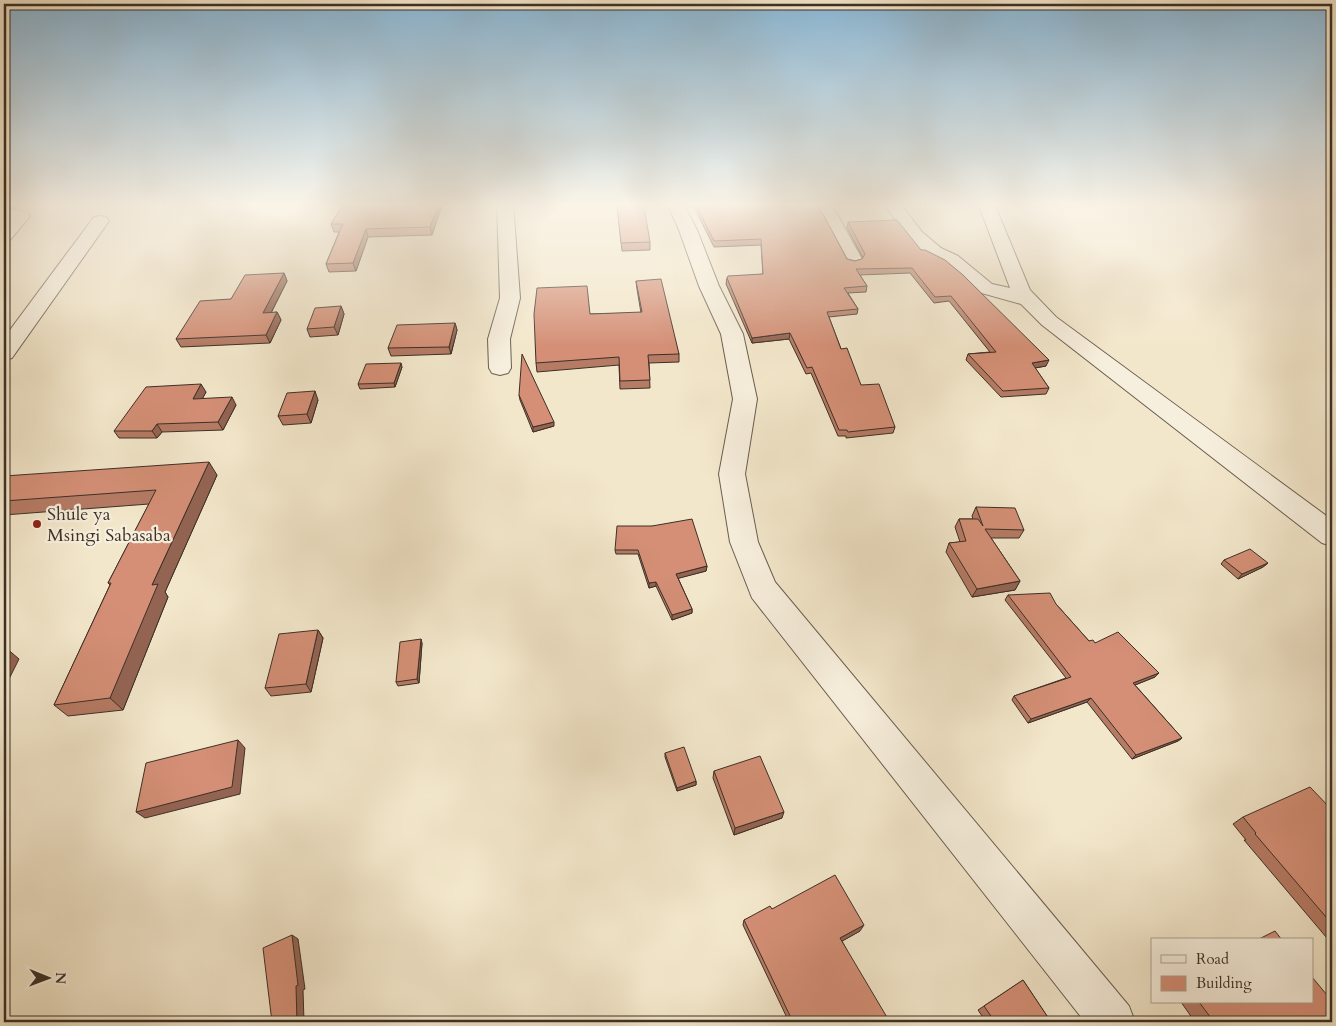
<svg xmlns="http://www.w3.org/2000/svg" width="1336" height="1026" font-family="Cardo,serif">
<style>
.lines{fill:none;stroke-linecap:round;stroke-linejoin:round}
.street-casing{stroke:#6a5e50;stroke-width:2}
.street{fill:#f7efdd;fill-rule:evenodd}
.wall{fill:#b67b65;stroke:#3c3027}
.shaded-wall{fill:#946453;stroke:#3c3027}
.building{fill:#d48f76;stroke:#3c3027}
.poi-dot{fill:#8f2418;stroke:#f7efdd;stroke-width:2}
.labels{text-anchor:middle;stroke-width:4.5;stroke-linejoin:round;paint-order:stroke}
.poi-label{font-size:18px;fill:#3c3027;stroke:#f7efdd;text-anchor:start}
</style>
<rect width="100%" height="100%" fill="#f3e7cb"/>
<filter id="stains"><feTurbulence type="fractalNoise" baseFrequency=".004" numOctaves="4"/><feColorMatrix values="0 0 0 0 .2 0 0 0 0 .09 0 0 0 0 .02 0 0 0 .5 -.17"/></filter>
<radialGradient id="worn" r=".72"><stop offset=".6" stop-color="#630" stop-opacity="0"/><stop offset="1" stop-color="#630" stop-opacity=".3"/></radialGradient>
<g class="lines">
<defs>
<g id="street">
<path d="M497 203H513L520 298 510 339 511 368 508 373 500 375 492 373 489 368 488 339 500 298Z"/>
<path d="M667 203H683L697 230 719 286 743 334 757 399 745 474 758 542 775 582 1129 1006 1135 1022H1085L752 598 730 542 719 474 733 399 721 334 699 286 679 230Z"/>
<path d="M815 203H831L862 259 860 263 853 265 846 263Z"/>
<path d="M883 203H900L922 232 941 248 958 256 992 284 1010 288 978 203H994L1030 290 1056 317 1332 520V546L1322 543 1042 325 1021 304 978 292 944 264 927 256 910 240Z"/>
<path d="M4 209 27 212 30 216 10 240 4 241V225L9 220 4 219Z"/>
<path d="M100 216 106 217 109 221 12 358 4 360V338L94 217Z"/>
</g>
</defs>
<use href="#street" class="street-casing"/>
<use href="#street" class="street"/>
</g>
<g class="wall">
<path d="M4 203H22L16 209 4 208Z"/>
<path d="M440 203 441 208 432 235 368 237 356 271 329 272 326 264 339 232H334L331 224Z"/>
<path d="M692 203H817L847 259 855 261 862 259 863 258 847 228 848 222 921 250 1046 366 1035 368 1049 388 1046 394 1001 397 966 360 968 354 990 352 949 301 934 303 910 273 860 275 867 286 866 292 848 293 858 309 857 314 829 317 841 349 861 385 895 427 893 433 846 438V436H838L811 373 806 374 789 339 752 343 726 284 727 278 763 274 761 245 714 247Z"/>
<path d="M617 206 650 242V250L622 251Z"/>
<path d="M284 273 287 281 271 313 277 312 281 320 270 343 181 347 176 339 231 299Z"/>
<path d="M636 281 679 354V362L649 363 650 388 620 389 619 365 537 372 536 363 590 314 641 313 637 289Z"/>
<path d="M341 306 344 314 338 335 310 337 307 329Z"/>
<path d="M455 323 457 330 451 354 391 356 388 348Z"/>
<path d="M402 367 395 387 360 389 358 384Z"/>
<path d="M206 392 202 399 236 405 223 430 162 432 157 438H119L114 431Z"/>
<path d="M519 395 554 426 533 432 520 400Z"/>
<path d="M318 400 311 423 283 425 278 416Z"/>
<path d="M217 475 165 592 168 597 123 710 68 716 54 705 110 585 108 583 149 504 4 515V476Z"/>
<path d="M976 507 1024 530 1019 538H991L1020 581 1015 590 972 597 946 552 949 543 960 542 955 527 959 519H973L972 516Z"/>
<path d="M652 526 707 566 706 571 678 578 692 609V613L672 620 656 586 649 588 638 554H616L615 550Z"/>
<path d="M1224 560 1268 563 1263 567 1238 579 1221 564Z"/>
<path d="M1008 595 1056 604 1089 641 1095 643 1159 673 1155 677 1135 685 1182 738 1178 741 1132 759 1087 702 1028 723 1012 700 1014 696 1066 678 1005 600Z"/>
<path d="M318 630 323 638 311 692 271 696 265 688Z"/>
<path d="M422 643 419 683 398 686 396 682Z"/>
<path d="M665 753 696 781V785L677 791 665 757Z"/>
<path d="M714 771 782 818 734 835 713 778Z"/>
<path d="M1243 817 1327 887 1332 892V944L1244 840H1246L1233 824Z"/>
<path d="M772 909 860 931 842 941 884 1022H789L743 925 744 920Z"/>
<path d="M1023 980 1051 1022H986L978 1010Z"/>
<path d="M1181 1002H1312L1332 1022H1195Z"/>
</g>
<g class="shaded-wall">
<path d="M13 203H22L16 209Z"/>
<path d="M439 203H440L441 208 432 235 430 227Z"/>
<path d="M366 229 368 237 356 271 353 263Z"/>
<path d="M284 273 287 281 267 321 263 313Z"/>
<path d="M341 306 344 314 338 335 334 327Z"/>
<path d="M277 312 281 320 270 343 266 335Z"/>
<path d="M455 323 457 330 451 354 449 347Z"/>
<path d="M790 333 789 339 752 343V338Z"/>
<path d="M1049 360 1046 366 1029 369 1032 363Z"/>
<path d="M401 363 402 367 395 387 394 383Z"/>
<path d="M201 384 206 392 198 407 193 399Z"/>
<path d="M315 391 318 400 311 423 307 414Z"/>
<path d="M232 397 236 405 223 430 218 422Z"/>
<path d="M554 422V426L533 432V427Z"/>
<path d="M157 424 162 432 157 438 152 431Z"/>
<path d="M209 462 217 475 165 592 168 597 123 710 110 698 152 585Z"/>
<path d="M1268 563 1263 567 1238 579 1242 574Z"/>
<path d="M707 566 706 571 676 579V574Z"/>
<path d="M1020 581 1015 590 972 597 977 589Z"/>
<path d="M656 582V586L649 588V583Z"/>
<path d="M692 609V613L672 620V615Z"/>
<path d="M318 630 323 638 311 692 306 684Z"/>
<path d="M421 639 422 643 419 683 417 679Z"/>
<path d="M5 647 19 659 4 689V649Z"/>
<path d="M1159 673 1155 677 1130 687 1133 683Z"/>
<path d="M1091 698 1087 702 1028 723 1031 719Z"/>
<path d="M1182 738 1178 741 1132 759 1136 755Z"/>
<path d="M238 740 245 748 240 794 145 818 136 812Z"/>
<path d="M696 781V785L677 791V788Z"/>
<path d="M784 812 782 818 734 835 735 828Z"/>
<path d="M864 925 860 931 837 944 840 938Z"/>
<path d="M292 935 298 939 305 989 303 990 304 1022H297Z"/>
</g>
<g class="building">
<path d="M357 203H439L430 227 366 229 353 263 326 264 343 224H331L343 204Z"/>
<path d="M695 203H817L847 259 855 261 862 259 865 254 848 222 897 220 921 250H925L945 260 963 275 1049 360 1032 363 1049 388 1003 391 968 354 996 352 951 296 935 297 912 268 856 269 867 286 844 288 858 309 827 312 841 349 847 348 861 385 879 384 895 427 848 432 847 430H839L812 367 807 368 790 333 752 338 727 278 728 276 763 274 761 239 714 241Z"/>
<path d="M617 206H644L650 242 621 243Z"/>
<path d="M284 273 263 313 277 312 266 335 176 339 200 301 231 299 245 275Z"/>
<path d="M661 279 679 354 648 355 650 380 620 381 619 357 536 363 534 314 537 288 587 286 590 314 642 312 636 281Z"/>
<path d="M341 306 334 327 307 329 315 308Z"/>
<path d="M455 323 449 347 388 348 397 325Z"/>
<path d="M522 354 554 422 533 427 519 395Z"/>
<path d="M401 363 394 383 358 384 366 364Z"/>
<path d="M201 384 193 399 232 397 218 422 157 424 152 431H114L146 387Z"/>
<path d="M315 391 307 414 278 416 287 393Z"/>
<path d="M209 462 152 585 158 584 110 698 54 705 111 583H108L156 490 4 501V476Z"/>
<path d="M976 507 1015 508 1024 530 985 529 1020 581 977 589 949 543 966 541 959 519H978L983 526Z"/>
<path d="M692 519 707 566 676 574 692 609 672 615 656 582 649 583 638 550H615L617 526H652Z"/>
<path d="M1250 549 1268 563 1242 574 1224 560Z"/>
<path d="M1050 593 1056 604 1089 641 1093 640 1095 643 1118 632 1159 673 1133 683 1182 738 1136 755 1091 698 1031 719 1014 696 1071 677 1008 595Z"/>
<path d="M318 630 306 684 265 688 279 634Z"/>
<path d="M421 639 417 679 396 682 400 642Z"/>
<path d="M238 740 232 787 136 812 146 763Z"/>
<path d="M684 747 696 781 677 788 665 753Z"/>
<path d="M760 756 784 812 735 828 714 771Z"/>
<path d="M1310 787 1332 810V884L1327 887 1332 892V924L1255 834 1256 833 1243 817Z"/>
<path d="M835 875 864 925 840 938 888 1019 883 1022H793L744 920 770 906 772 909Z"/>
<path d="M1275 931 1282 940H1257Z"/>
<path d="M292 935 298 985 296 986 297 1022H272L263 948Z"/>
<path d="M1312 977 1332 1001V1022H1214L1199 1002H1312Z"/>
<path d="M1023 980 1051 1022H995L984 1006Z"/>
</g>
<linearGradient id="sky" x2="0" y2="1"><stop stop-color="#8ab8d7"/><stop offset="0.59" stop-color="#faf4e8"/><stop offset="1" stop-color="#faf4e8" stop-opacity="0"/></linearGradient>
<rect width="1336" height="347" fill="url(#sky)"/>
<circle class="poi-dot" cx="37" cy="524" r="5"/>
<g class="labels">
<g class="poi-label">
<text x="47" y="520">Shule ya<tspan x="47" dy="21">Msingi Sabasaba</tspan></text>
</g>
</g>
<rect width="1336" height="1026" fill="none" stroke="#f3e7cb" stroke-width="20"/>
<rect x="5" y="5" width="1326" height="1016" fill="none" stroke="#3c3027" stroke-width="2.5"/>
<rect x="10" y="10" width="1316" height="1006" fill="none" stroke="#3c3027"/>
<rect x="1151" y="938" width="162" height="65" fill="#f7efdd" stroke="#aca394"/>
<rect x="1161" y="955" width="25" height="8" fill="#f7efdd" stroke="#aca394"/>
<text x="1196" y="964" font-size="15" fill="#3c3027">Road</text>
<rect x="1161" y="976" width="25" height="15" fill="#d48f76" stroke="#aca394"/>
<text x="1196" y="988" font-size="15" fill="#3c3027">Building</text>
<g transform="translate(48 978) rotate(91)" stroke="#f7efdd" stroke-width="4" paint-order="stroke">
<path d="M0-4L9 19L0 12L-9 19Z" fill="#3c3027"/>
<text y="-8" font-size="14" font-weight="bold" text-anchor="middle" fill="#3c3027">N</text>
</g>
<rect width="100%" height="100%" filter="url(#stains)"/>
<rect width="100%" height="100%" fill="url(#worn)"/>
</svg>
